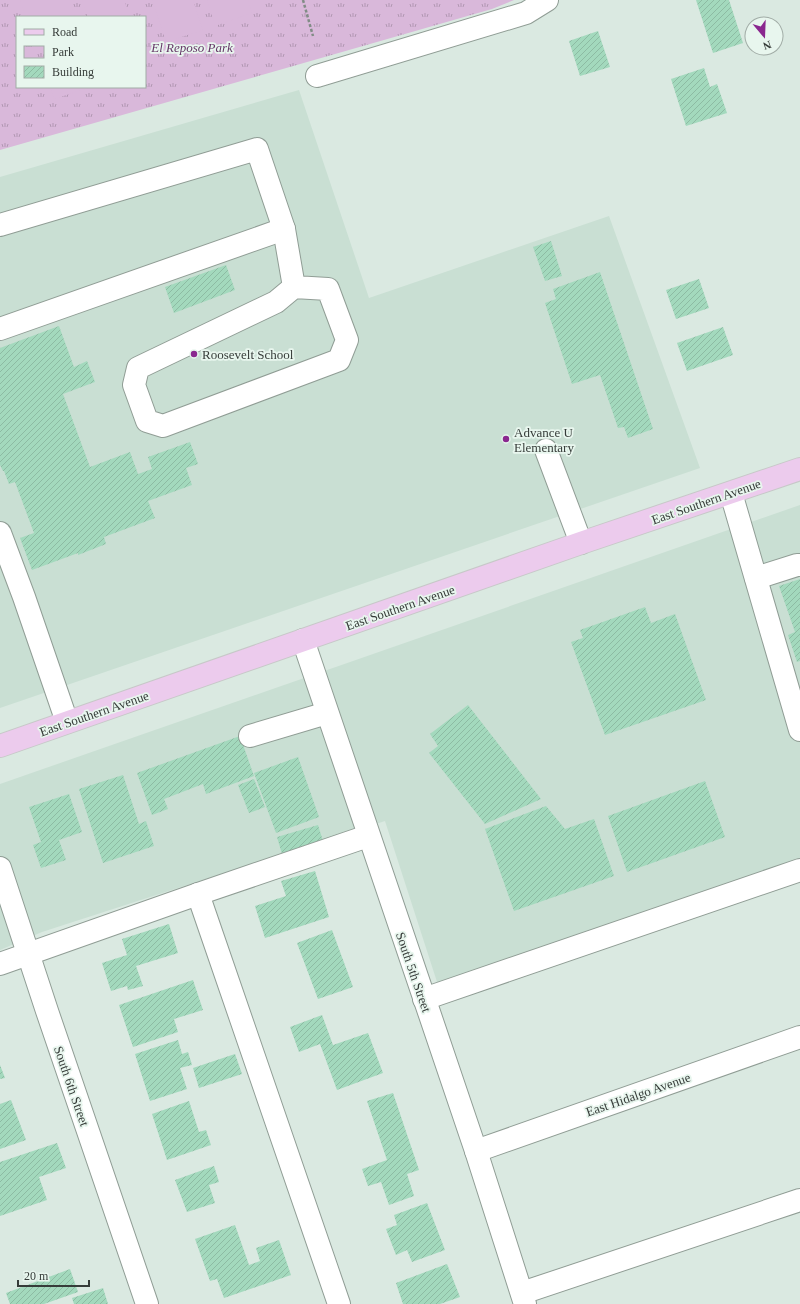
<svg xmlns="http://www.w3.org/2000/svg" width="800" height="1304" font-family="Georgia,serif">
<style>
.built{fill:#c9dfd3}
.park{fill:url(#park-tufts);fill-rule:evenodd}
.pitch{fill:#d9b8da}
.building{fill:url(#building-hatch)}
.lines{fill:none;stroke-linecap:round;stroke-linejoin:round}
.minor-casing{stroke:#909d95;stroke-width:24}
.major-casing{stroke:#c7c8c8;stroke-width:24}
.path{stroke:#818c86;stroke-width:2.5;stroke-dasharray:3 2;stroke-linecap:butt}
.minor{stroke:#fff;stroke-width:22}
.major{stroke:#eccbed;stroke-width:22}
.poi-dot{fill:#8a278f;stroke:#e8f6ee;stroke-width:1.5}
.labels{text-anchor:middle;stroke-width:3.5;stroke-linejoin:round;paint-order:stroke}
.park-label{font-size:13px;font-style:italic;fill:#653667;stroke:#e8f6ee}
.poi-label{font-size:13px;fill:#363c39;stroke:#e8f6ee;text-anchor:start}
.street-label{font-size:13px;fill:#363c39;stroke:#e8f6ee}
</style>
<defs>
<pattern id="park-tufts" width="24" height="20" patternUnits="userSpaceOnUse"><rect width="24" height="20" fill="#d9b8da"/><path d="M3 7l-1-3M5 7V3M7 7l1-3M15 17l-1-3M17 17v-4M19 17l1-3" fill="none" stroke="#b197b2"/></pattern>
<pattern id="building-hatch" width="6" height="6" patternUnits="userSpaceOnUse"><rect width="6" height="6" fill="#a3d9bd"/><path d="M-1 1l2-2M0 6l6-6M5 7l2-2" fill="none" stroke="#8dbba3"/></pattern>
</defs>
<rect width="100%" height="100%" fill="#dae9e1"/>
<g class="built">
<path d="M299 90 369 298 609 216 700 468 0 708V177Z"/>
<path d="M800 505V861L438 985 385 821 42 932 0 950V784Z"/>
</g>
<path class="park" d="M0 0H514L492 9 0 150ZM17 17H145V87H17Z"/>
<g class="pitch">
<path d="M20 0H69L75 17H26Z"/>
<path d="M82 0H124L130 17H88Z"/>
<path d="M152 0H193L203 30 166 42Z"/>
<path d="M207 0H248L252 13 215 26Z"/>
<path d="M50 87H91L54 99Z"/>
</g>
<g class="building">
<path d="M696 0H729L743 43 713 53Z"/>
<path d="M598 31 610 67 580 76 569 41Z"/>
<path d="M704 68 710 87 717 84 727 113 686 126 671 79Z"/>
<path d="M551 241 562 276 545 281 533 247Z"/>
<path d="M226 265 235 290 174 313 165 287Z"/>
<path d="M600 272 653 429 628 438 624 427 618 428 600 375 572 384 545 303 556 299 553 289Z"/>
<path d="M699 279 709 308 676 319 666 290Z"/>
<path d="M59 326 74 367 87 361 95 382 63 394 90 467 130 452 138 474 152 469 148 457 190 442 198 464 186 468 192 485 148 501 155 518 104 537 106 544 78 555V553L32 570 20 538 34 533 15 482 9 484 4 471H3L0 465V348Z"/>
<path d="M723 327 733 355 687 371 677 343Z"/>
<path d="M800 579V661L797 662 788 635 795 632 779 586Z"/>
<path d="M645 607 651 623 675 614 706 700 605 735 571 642 583 638 580 630Z"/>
<path d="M468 705 541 799 485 824 429 753 438 746 430 734Z"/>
<path d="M240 736 254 776 206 794 203 784 164 799 168 809 152 815 137 773Z"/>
<path d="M298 757 319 817 276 833 254 773Z"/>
<path d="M123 775 139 824 146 821 154 846 103 863 79 789Z"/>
<path d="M254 779 265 807 249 813 238 785Z"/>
<path d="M705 781 725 837 627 872 608 816Z"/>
<path d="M69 794 82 832 59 840 66 860 41 868 33 845 41 842 29 807Z"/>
<path d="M546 806 565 829 594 819 614 876 514 911 485 829Z"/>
<path d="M318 825 323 841 282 854 277 837Z"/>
<path d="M315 871 329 917 265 938 255 906 286 896 281 881Z"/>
<path d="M169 924 178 953 136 966 143 986 128 990 127 986 111 991 102 963 127 955 122 939Z"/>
<path d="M332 930 353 987 318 999 297 943Z"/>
<path d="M193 980 203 1010 174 1019 178 1032 133 1047 119 1005Z"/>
<path d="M322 1015 333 1045 368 1033 383 1073 337 1090 320 1044 299 1052 290 1027Z"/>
<path d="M178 1040 182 1054 188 1052 192 1065 180 1068 187 1089 150 1101 135 1054Z"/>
<path d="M235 1054 242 1074 199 1088 193 1068Z"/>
<path d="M0 1065 5 1078 0 1079Z"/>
<path d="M393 1093 419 1170 407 1174 414 1196 389 1205 381 1182 368 1186 362 1169 387 1160 367 1101Z"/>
<path d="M11 1100 26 1140 0 1149V1104Z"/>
<path d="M189 1101 199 1132 206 1130 211 1145 167 1160 152 1114Z"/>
<path d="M57 1143 66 1168 39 1177 47 1200 0 1216V1162Z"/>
<path d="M214 1166 219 1182 209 1185 215 1203 187 1212 175 1180Z"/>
<path d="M427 1203 445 1250 412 1262 407 1250 396 1255 386 1229 397 1225 394 1215Z"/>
<path d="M235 1225 249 1265 260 1261 256 1248 279 1240 291 1275 224 1298 217 1279 210 1281 195 1239Z"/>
<path d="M447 1264 460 1297 440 1304H403L396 1283Z"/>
<path d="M70 1269 78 1292 44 1304H10L6 1293Z"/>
<path d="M103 1288 108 1304H74L72 1298Z"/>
</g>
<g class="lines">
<defs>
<g id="minor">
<path d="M317 76 526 13 547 0"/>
<path d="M0 225 257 149 284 229 0 329"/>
<path d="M284 229 294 287 276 302 138 368 134 385 147 421 163 426 339 360 347 340 328 289 294 287"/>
<path d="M546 450 581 543"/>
<path d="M731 493 800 730"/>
<path d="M0 533 24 597 67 722"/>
<path d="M756 578 797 565H800"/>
<path d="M303 640 476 1151 525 1304"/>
<path d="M250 736 327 713"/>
<path d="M0 868 47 1011 147 1304"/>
<path d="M198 894 339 1304"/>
<path d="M0 964 198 894 368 836"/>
<path d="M424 999 800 870"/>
<path d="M476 1151 800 1037"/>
<path d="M522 1293 800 1200"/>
</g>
<path id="major" d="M0 746 581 543 800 469"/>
</defs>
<use href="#minor" class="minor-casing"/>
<use href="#major" class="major-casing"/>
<path class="path" d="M303 0 313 36"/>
<use href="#minor" class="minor"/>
<use href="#major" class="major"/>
</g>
<g class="poi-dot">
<circle cx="194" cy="354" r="4"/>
<circle cx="506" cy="439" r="4"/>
</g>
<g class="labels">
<g class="park-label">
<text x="192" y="52">El Reposo Park</text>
</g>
<g class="poi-label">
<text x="202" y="359">Roosevelt School</text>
<text x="514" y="437">Advance U<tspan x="514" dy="15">Elementary</tspan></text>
</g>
<g class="street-label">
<text transform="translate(706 501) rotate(-19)" y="5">East Southern Avenue</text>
<text transform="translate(400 607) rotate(-19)" y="5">East Southern Avenue</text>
<text transform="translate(94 713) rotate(-19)" y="5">East Southern Avenue</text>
<text transform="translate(414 972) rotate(71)" y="5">South 5th Street</text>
<text transform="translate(72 1086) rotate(71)" y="5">South 6th Street</text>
<text transform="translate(638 1094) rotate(-19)" y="5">East Hidalgo Avenue</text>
</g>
</g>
<rect x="16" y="16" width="130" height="72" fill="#e8f6ee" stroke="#a1aca6"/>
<rect x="24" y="29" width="20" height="6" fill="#eccbed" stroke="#a1aca6"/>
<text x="52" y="36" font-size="12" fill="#363c39">Road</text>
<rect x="24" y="46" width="20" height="12" fill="url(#park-tufts)" stroke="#a1aca6"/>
<text x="52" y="56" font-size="12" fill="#363c39">Park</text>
<rect x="24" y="66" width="20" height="12" fill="url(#building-hatch)" stroke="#a1aca6"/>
<text x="52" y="76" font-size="12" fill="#363c39">Building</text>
<g transform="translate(764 36) rotate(161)"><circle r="19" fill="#e8f6ee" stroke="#a1aca6"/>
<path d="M0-3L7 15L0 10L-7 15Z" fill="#8a278f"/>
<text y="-6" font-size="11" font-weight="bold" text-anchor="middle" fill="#363c39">N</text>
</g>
<path d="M18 1280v6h71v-6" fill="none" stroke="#363c39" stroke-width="2"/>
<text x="24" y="1280" font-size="12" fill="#363c39" stroke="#e8f6ee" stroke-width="3" paint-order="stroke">20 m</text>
</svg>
